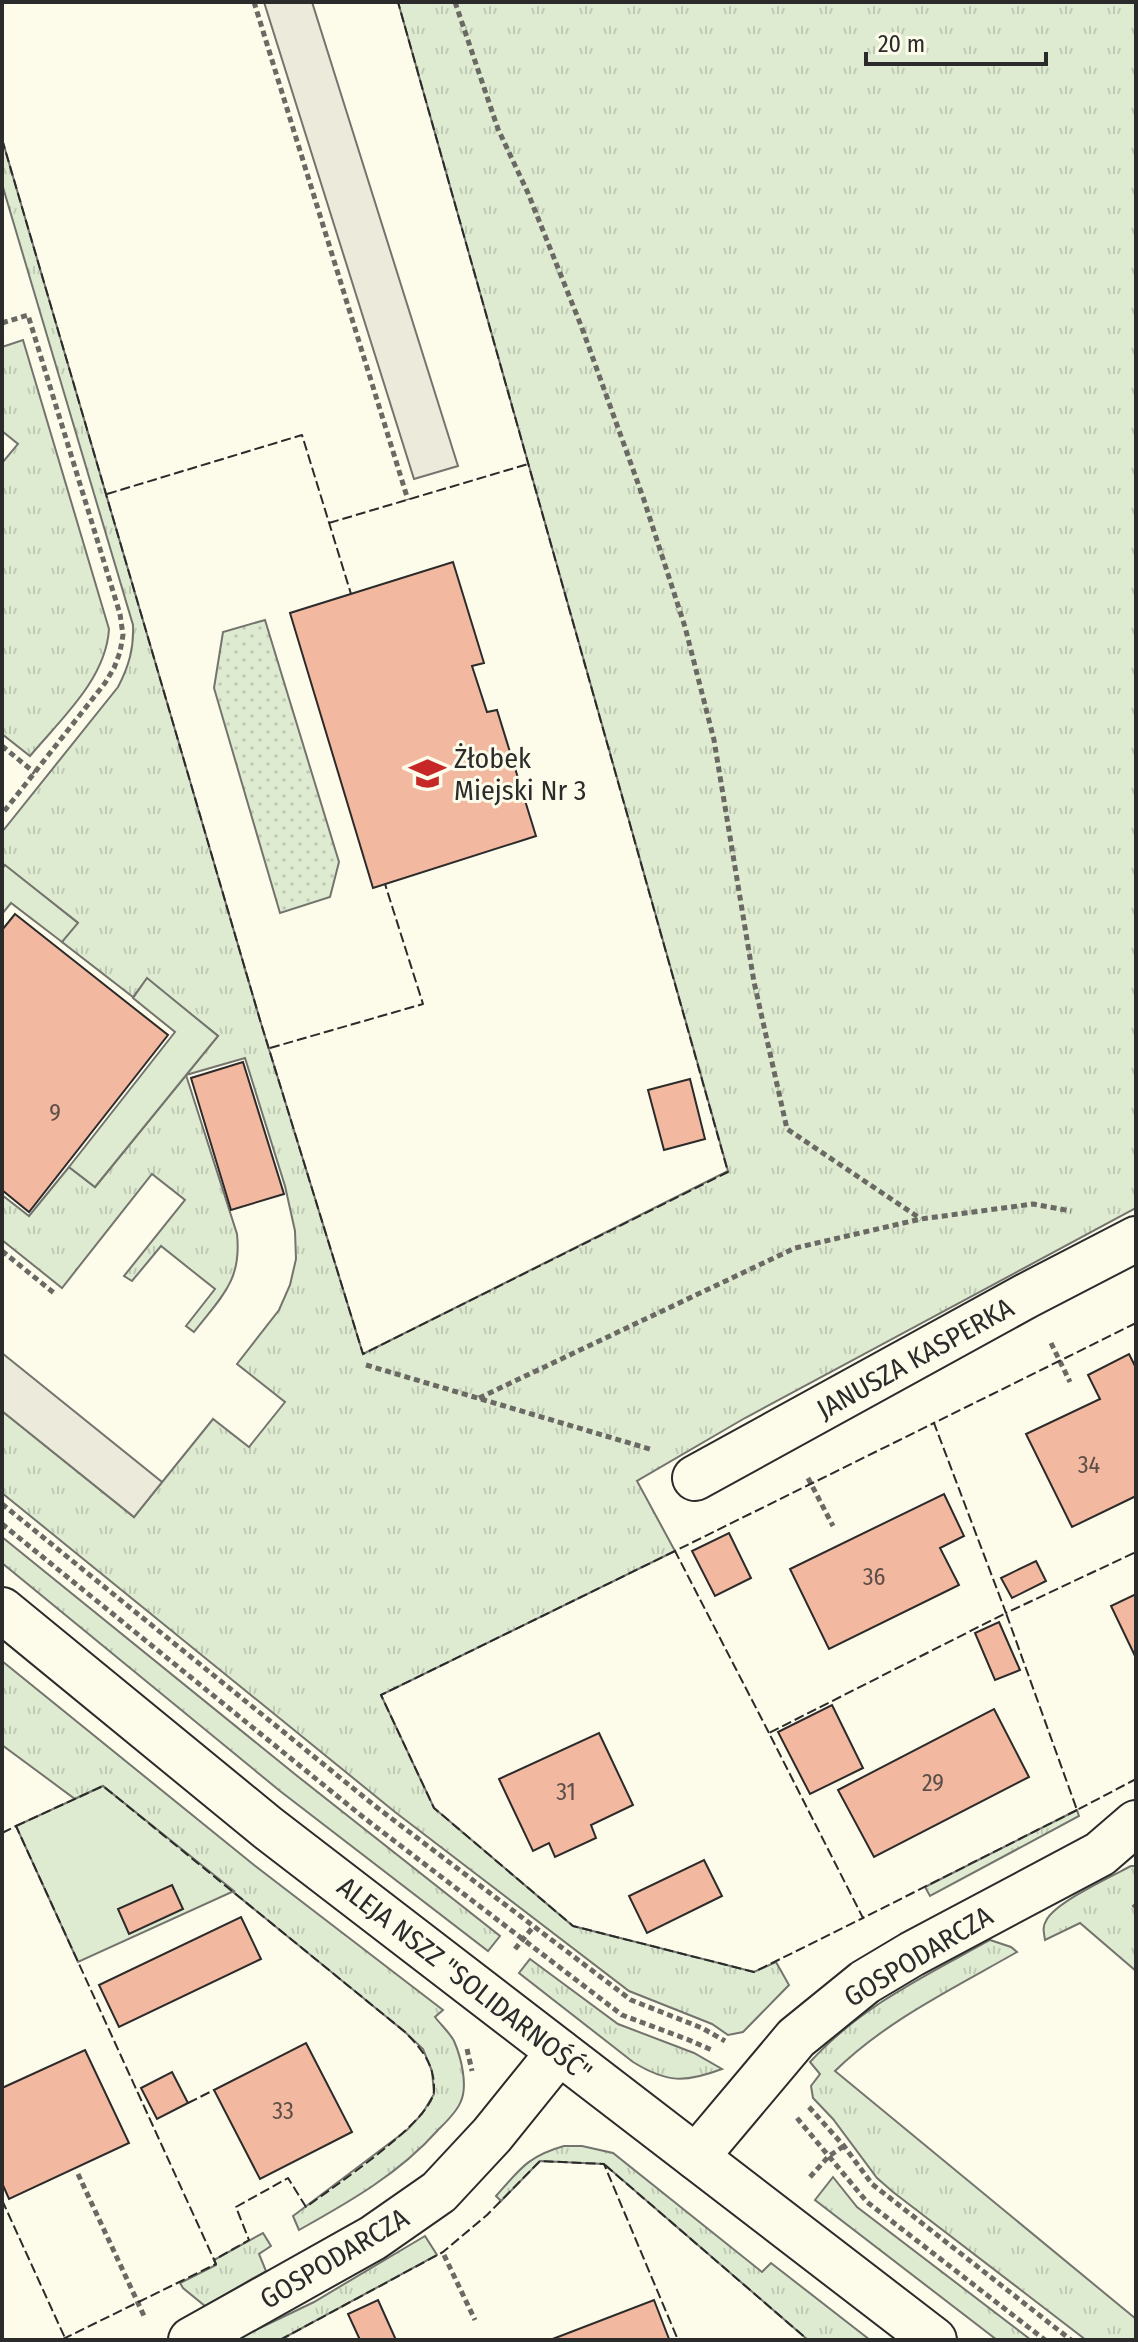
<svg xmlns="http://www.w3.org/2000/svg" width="1138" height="2342" font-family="'Fira Sans Condensed',sans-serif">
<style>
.grass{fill:url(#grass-tufts);stroke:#74746e;stroke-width:2}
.park{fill:url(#park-dots);stroke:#74746e;stroke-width:2}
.garden{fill:#deebd1;stroke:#74746e;stroke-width:2}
.parking{fill:#eceadb;stroke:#74746e;stroke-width:2}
.building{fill:#f2b8a0;stroke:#2b2b2b;stroke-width:2}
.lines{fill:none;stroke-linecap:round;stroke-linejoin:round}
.minor-casing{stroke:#2b2b2b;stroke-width:48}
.tertiary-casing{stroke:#2b2b2b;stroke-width:48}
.path{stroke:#6a6964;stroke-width:5;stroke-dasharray:6 4;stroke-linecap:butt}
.minor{stroke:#fdfbea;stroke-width:44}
.tertiary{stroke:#fdfbea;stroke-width:44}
.fence{stroke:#2b2b2b;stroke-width:2;stroke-dasharray:10 4;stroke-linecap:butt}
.labels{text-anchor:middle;stroke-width:6;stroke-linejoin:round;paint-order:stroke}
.number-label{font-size:24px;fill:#5d4e48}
.poi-label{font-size:28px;fill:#2b2b2b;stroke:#fdfbea;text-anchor:start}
.street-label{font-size:28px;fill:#2b2b2b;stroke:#fdfbea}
</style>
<defs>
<pattern id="grass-tufts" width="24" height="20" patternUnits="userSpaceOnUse" patternTransform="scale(2)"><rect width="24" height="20" fill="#deebd1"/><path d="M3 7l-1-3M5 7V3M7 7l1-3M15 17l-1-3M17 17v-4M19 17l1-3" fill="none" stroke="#bfcab4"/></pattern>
<pattern id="park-dots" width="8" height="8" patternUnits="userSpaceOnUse" patternTransform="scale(2)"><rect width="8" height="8" fill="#deebd1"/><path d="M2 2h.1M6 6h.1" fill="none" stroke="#bfcab4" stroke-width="1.8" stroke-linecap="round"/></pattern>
</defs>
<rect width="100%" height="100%" fill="#fdfbea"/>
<g class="grass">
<path d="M398 2H1136V1208L745 1418 637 1481 675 1551 381 1695 434 1808 573 1926 754 1972 776 1962 789 1985 743 2032 728 2035 712 2024 629 1991 395 1812 2 1493V1411L134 1517 213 1419 249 1447 285 1402 237 1364 279 1310 290 1285 296 1259 295 1231 285 1186 245 1058 186 1075 237 1234C242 1281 221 1297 194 1332L186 1326 215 1289 161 1246 132 1281 124 1276 185 1200 152 1174 62 1288 2 1240V1195L29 1216 69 1167 95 1187 218 1036 147 979 133 997 62 942 77 922 4 865 2 869V832L118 687C129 666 134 648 133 625L2 184V139L260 1020 363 1354 728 1171Z"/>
<path d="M23 340 109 629C106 679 61 719 30 756L2 734V463L18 444 2 431V347Z"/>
<path d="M2 1537 296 1775 500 1936 488 1951 280 1791 2 1563Z"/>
<path d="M2 1661 254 1865 443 2010 435 2017C441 2025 450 2033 454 2041 461 2057 468 2085 461 2101 457 2112 446 2122 438 2130 399 2174 349 2202 299 2230L293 2216 407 2130 422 2114 434 2094 432 2071 423 2049 405 2032 103 1786 75 1799 2 1745Z"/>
<path d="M1077 1810 1079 1816 930 1896 925 1887Z"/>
<path d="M1131 1866H1136V1903L1133 1906 1136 1909V1971L1080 1923 1045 1940C1044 1933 1042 1927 1046 1921 1054 1903 1112 1876 1131 1866Z"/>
<path d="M990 1940 1011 1947 1017 1952C954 1988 887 2020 835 2071L1136 2319V2340H1086L893 2192 877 2178 833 2119 813 2098 811 2086 820 2074 810 2062C861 2006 925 1976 990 1940Z"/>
<path d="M530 1959 618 2024 694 2053 722 2069C685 2083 667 2083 633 2062L519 1973Z"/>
<path d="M564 2146H582L613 2153 762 2272 771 2263 870 2340H808L604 2164 540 2161 501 2201 496 2196C520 2169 528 2156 564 2146Z"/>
<path d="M833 2177 857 2207 1031 2340H997L815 2200Z"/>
<path d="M263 2233 271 2246 259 2254 266 2271 205 2306 183 2288 180 2283 216 2265 214 2260Z"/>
<path d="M425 2236 437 2255 280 2340H235L314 2302Z"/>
</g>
<path class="park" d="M265 620 339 862 330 897 280 913 214 688 223 632Z"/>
<g class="garden">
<path d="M5 865 78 923 62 942 11 903 2 914V869Z"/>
<path d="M147 978 218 1036 95 1187 69 1167 175 1032 133 998Z"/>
<path d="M103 1786 234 1891 78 1962 16 1826Z"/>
</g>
<g class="parking">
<path d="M264 2H312L458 466 414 479Z"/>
<path d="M2 1353 162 1482 134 1517 2 1411Z"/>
</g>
<g class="building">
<path d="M453 562 484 663 472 666 487 712 497 710 536 836 373 888 290 613Z"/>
<path d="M15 914 168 1035 29 1212 2 1190V930Z"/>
<path d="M243 1062 284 1194 231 1210 191 1078Z"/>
<path d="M690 1079 705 1139 664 1150 648 1090Z"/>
<path d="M1129 1354 1136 1368V1496L1072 1527 1026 1434 1100 1399 1088 1375Z"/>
<path d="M944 1494 964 1536 940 1548 959 1585 829 1649 790 1569Z"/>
<path d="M729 1533 751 1578 715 1596 692 1551Z"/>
<path d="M1036 1561 1046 1581 1012 1598 1001 1578Z"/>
<path d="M1136 1594V1658L1111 1606Z"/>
<path d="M999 1622 1020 1670 995 1680 975 1633Z"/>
<path d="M832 1705 863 1768 810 1794 778 1732Z"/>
<path d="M994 1709 1029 1777 874 1857 838 1790Z"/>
<path d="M599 1733 633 1805 591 1825 596 1838 555 1857 549 1843 533 1851 499 1779Z"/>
<path d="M704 1860 722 1896 647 1933 629 1896Z"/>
<path d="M172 1885 183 1909 129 1934 118 1909Z"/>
<path d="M241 1917 261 1959 119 2027 99 1985Z"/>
<path d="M306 2043 352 2132 260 2179 214 2090Z"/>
<path d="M85 2050 129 2143 9 2199 2 2183V2088Z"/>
<path d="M172 2072 188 2103 157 2119 141 2088Z"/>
<path d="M378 2300 396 2340H360L348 2314Z"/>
<path d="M654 2300 669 2339 667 2340H550Z"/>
</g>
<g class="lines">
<defs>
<g id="minor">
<path d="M695 1478 1026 1296 1136 1239"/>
<path d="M696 2157 796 2038 865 1982 912 1954 1100 1854 1136 1823"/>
<path d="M191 2340 373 2238 439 2192 492 2135 559 2052"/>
</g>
<path id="tertiary" d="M2 1610 268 1828 934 2340"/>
</defs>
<use href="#minor" class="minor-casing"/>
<use href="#tertiary" class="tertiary-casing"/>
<g class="path">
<path d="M254 2 408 500"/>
<path d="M455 2 498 129 528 193 582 328 644 500 685 627 714 740 754 982 787 1129 921 1219"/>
<path d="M2 323 28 315 120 614 123 635 120 652 114 668 105 683 2 814"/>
<path d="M2 746 35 773"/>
<path d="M2 1251 54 1293"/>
<path d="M1051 1343 1070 1382"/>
<path d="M366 1365 653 1450"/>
<path d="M479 1398 795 1248 921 1219 1033 1204 1071 1211"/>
<path d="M808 1478 833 1526"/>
<path d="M2 1504 375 1806 631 2000 702 2028 725 2041"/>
<path d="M2 1524 363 1817 622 2015 689 2040 714 2051"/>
<path d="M515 1949 534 1926"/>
<path d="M467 2049 472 2071"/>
<path d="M809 2107 844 2146 872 2184 1071 2340"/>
<path d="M797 2118 867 2202 1045 2340"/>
<path d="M78 2174 145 2318"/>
<path d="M810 2177 829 2156 844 2146"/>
<path d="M444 2255 475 2320"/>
</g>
<use href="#minor" class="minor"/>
<use href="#tertiary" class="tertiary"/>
<g class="fence">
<path d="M2 139 260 1020 363 1354 728 1172 398 2"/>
<path d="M107 494 302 435 351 594"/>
<path d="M329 523 528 464"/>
<path d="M270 1048 423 1004 385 884"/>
<path d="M1136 1323 934 1423 1006 1613 1136 1552"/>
<path d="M675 1551 381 1695 434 1808 573 1926 754 1972 863 1918"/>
<path d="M769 1733 675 1551 934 1423"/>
<path d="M1077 1810 863 1918 769 1733 1006 1613 1077 1810 1136 1779"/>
<path d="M16 1826 103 1786 405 2032C422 2049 435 2065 434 2091 431 2122 333 2187 306 2207L288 2178 236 2207 249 2240 214 2260"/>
<path d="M2 1833 16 1826 216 2264 61 2340"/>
<path d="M188 2103 214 2090"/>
<path d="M605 2165 808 2340"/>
<path d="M2 2200 65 2338"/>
<path d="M280 2340 443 2252 487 2215 540 2161 604 2164 678 2340"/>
</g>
</g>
<defs>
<symbol id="school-bare" viewBox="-9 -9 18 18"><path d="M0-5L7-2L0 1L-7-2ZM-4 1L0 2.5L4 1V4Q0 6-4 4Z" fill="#c62828" stroke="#fdfbea" stroke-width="2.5" paint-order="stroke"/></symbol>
</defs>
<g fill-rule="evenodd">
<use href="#school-bare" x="402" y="748" width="51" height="51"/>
</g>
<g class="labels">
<g class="number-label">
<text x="55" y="1121">9</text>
<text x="1089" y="1473">34</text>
<text x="874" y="1585">36</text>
<text x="933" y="1791">29</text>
<text x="566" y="1800">31</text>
<text x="283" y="2119">33</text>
</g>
<g class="poi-label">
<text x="454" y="768">Żłobek<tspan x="454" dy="32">Miejski Nr 3</tspan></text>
</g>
<g class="street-label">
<text transform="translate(915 1358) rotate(-29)" y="10">JANUSZA KASPERKA</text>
<text transform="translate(918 1956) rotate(-31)" y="10">GOSPODARCZA</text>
<text transform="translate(465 1979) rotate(38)" y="10">ALEJA NSZZ "SOLIDARNOŚĆ"</text>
<text transform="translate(334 2258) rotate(-31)" y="10">GOSPODARCZA</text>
</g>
</g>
<rect width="1138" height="2342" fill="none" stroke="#2b2b2b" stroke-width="8"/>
<path d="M866 52v12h180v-12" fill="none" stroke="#2b2b2b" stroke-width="4"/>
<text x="878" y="52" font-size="24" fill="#2b2b2b" stroke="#fdfbea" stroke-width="6" paint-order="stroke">20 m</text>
</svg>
